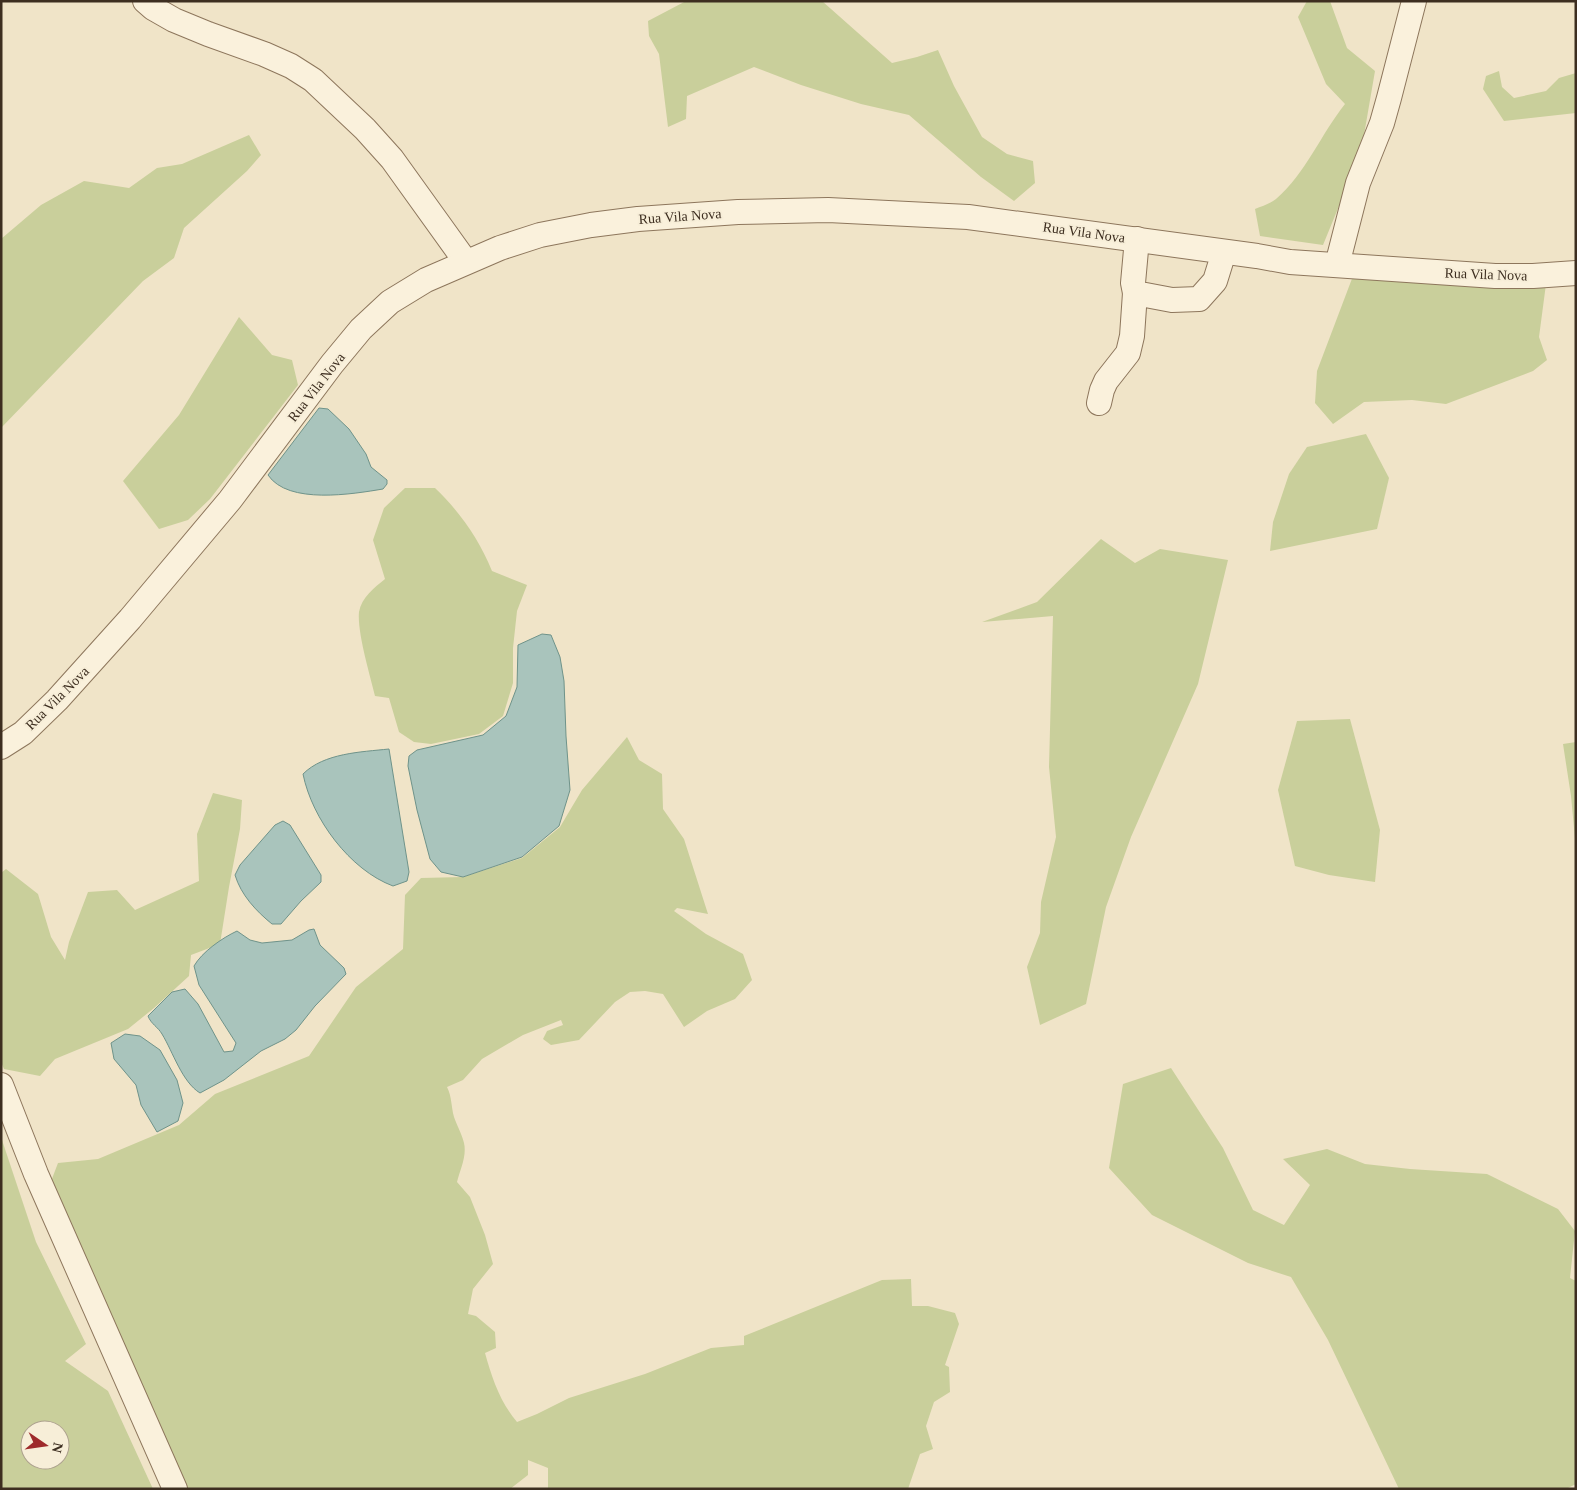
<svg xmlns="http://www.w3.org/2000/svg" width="1577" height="1490" font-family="Georgia,serif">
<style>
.green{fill:#c9cf9b;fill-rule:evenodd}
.water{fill:#a9c4bc;stroke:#6f938a}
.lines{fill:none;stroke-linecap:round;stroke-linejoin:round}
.minor-casing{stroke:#8d765c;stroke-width:26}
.minor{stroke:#faf1dc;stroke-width:24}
.labels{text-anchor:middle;stroke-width:4;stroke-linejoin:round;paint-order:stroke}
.street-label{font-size:14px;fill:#3d2e20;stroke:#f7eed8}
</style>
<rect width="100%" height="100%" fill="#f0e4c8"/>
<g class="green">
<path d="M686 1H822L892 63 917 57 938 50 954 86 982 137 1007 154 1033 161 1035 183 1014 201 981 177 909 115 861 104 801 85 754 67 687 96 686 119 668 127 659 54 649 36 648 21Z"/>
<path d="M1307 1H1330L1347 48 1375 71 1364 135 1355 167 1323 245 1260 236 1255 209C1262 206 1270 204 1276 199 1306 173 1321 134 1345 104L1326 84 1298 17Z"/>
<path d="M1499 71 1502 87 1514 98 1546 91 1559 78 1576 73V113L1504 121 1483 89 1486 76Z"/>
<path d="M249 135 261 155 247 171 184 228 174 258 143 281 1 428V239L41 205 84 181 129 188 157 168 182 164Z"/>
<path d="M1353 276 1546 284 1539 337 1547 360 1533 371 1446 404 1412 400 1364 402 1333 424 1315 403 1317 371Z"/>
<path d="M239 317 272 355 292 360 298 385 210 499 188 520 159 529 123 481 179 415Z"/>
<path d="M1366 434 1389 478 1377 529 1270 551 1273 522 1289 474 1307 447Z"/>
<path d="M405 488H435C460 512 479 539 492 571L527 585 517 611 513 648V683L503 716 479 734 431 744 414 742 399 732 389 698 375 696C370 675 357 632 359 612 361 598 375 587 385 579L373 540 384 508Z"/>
<path d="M1101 539 1135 563 1160 549 1228 560 1198 684 1131 837 1106 907 1086 1004 1040 1025 1027 967 1040 933 1041 902 1056 837 1049 767 1053 616 982 622 1037 602Z"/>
<path d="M1350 719 1380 830 1375 882 1329 875 1295 866 1278 790 1297 721Z"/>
<path d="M627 737 639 760 662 774 663 809 684 839 708 914 677 908 674 911 706 934 743 954 752 980 735 999 707 1011 684 1027 663 994 645 991 630 992 615 1002 579 1040 551 1045 543 1039 547 1031 563 1025 561 1020 523 1035 482 1059 463 1080 447 1087C452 1097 451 1106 454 1117 457 1126 462 1134 464 1143 467 1156 460 1170 457 1182L470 1197 485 1235 493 1264 473 1289 468 1314 476 1316 495 1332 496 1348 485 1353C492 1378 500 1402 517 1422L537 1414 569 1398 645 1374 711 1348 744 1345V1336L882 1280 911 1279 912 1306H928L955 1313 959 1324 945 1365 949 1367 950 1392 934 1402 926 1426 933 1449 920 1454 908 1489H548V1468L528 1460V1475L510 1489H182L50 1184 58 1163 98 1159 179 1125 215 1094 309 1056 356 987 403 949 405 895 421 878 463 877 522 858 560 827 582 790Z"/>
<path d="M1576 742V849L1571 796 1563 744Z"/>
<path d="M213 793 242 800 240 829 229 887 220 944 191 955 189 976 154 1008 128 1029 55 1059 40 1076 4 1069 1 1062V873L6 869 38 894 51 937 65 960 69 942 88 892 117 890 135 910 199 881 197 834Z"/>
<path d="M1171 1068 1223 1148 1253 1210 1284 1225 1310 1185 1283 1159 1327 1149 1365 1164 1410 1169 1487 1174 1558 1209 1575 1231 1570 1278 1576 1281V1484L1566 1489H1399L1328 1340 1291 1277 1248 1263 1152 1215 1109 1168 1123 1084Z"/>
<path d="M1 1137 36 1242 86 1344 65 1361 108 1391 153 1489H1ZM30 1430H60V1460H30Z"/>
</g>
<g class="water">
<path d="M319 408 328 409 349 429 366 454 371 467 387 480V484L383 489C353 494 288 505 268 475Z"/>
<path d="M542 634 551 635 560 657 564 681 566 736 570 790 559 826 522 857 463 877 441 872 430 859 417 810 408 766 409 756 417 750 483 735 506 716 517 687 518 645Z"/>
<path d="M389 749 409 872 407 881 393 886C350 870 312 819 303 774 324 753 361 752 389 749Z"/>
<path d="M283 821 290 825 321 875V882L301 901 281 924H272C256 911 241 895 235 875L240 865 275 825Z"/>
<path d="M314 929 320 945 344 968 346 974 315 1006 296 1030 285 1039 261 1051 224 1080 200 1093C182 1082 173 1052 162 1034 158 1027 151 1024 148 1016L172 992 185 989 198 1004 224 1052 233 1051 236 1043 199 985 194 966C202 952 222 938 237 931L250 940 262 943 292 940 309 930Z"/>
<path d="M125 1034 140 1036 160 1050 177 1080 183 1103 178 1121 157 1132 141 1105 136 1085 114 1059 111 1043Z"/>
</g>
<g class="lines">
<defs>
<g id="minor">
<path d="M145 1 153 8 174 20 208 34 264 54 291 66 313 80 365 129 392 159 466 262"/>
<path d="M1137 239 1133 283 1135 293 1172 300 1199 299 1215 281 1224 252"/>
<path d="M1337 265 1358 183 1382 123 1389 98 1414 1"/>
<path d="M1099 403 1102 390 1106 381 1128 353 1132 336 1135 293"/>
<path d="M1 747 23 733 57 700 130 619 230 500 332 364 361 329 390 302 426 280 500 248 540 235 591 225 638 219 738 212 828 210 968 217 1257 256 1290 262 1495 276H1533L1576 273"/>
<path d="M1 1085 36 1174 175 1489"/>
</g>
</defs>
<use href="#minor" class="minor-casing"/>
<use href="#minor" class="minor"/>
</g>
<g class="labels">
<g class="street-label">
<text transform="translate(680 216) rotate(-4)" y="5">Rua Vila Nova</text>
<text transform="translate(1084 232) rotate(8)" y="5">Rua Vila Nova</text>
<text transform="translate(1486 274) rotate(2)" y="5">Rua Vila Nova</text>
<text transform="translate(316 387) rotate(-52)" y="5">Rua Vila Nova</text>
<text transform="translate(57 698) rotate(-45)" y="5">Rua Vila Nova</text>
</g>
</g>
<rect width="1577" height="1490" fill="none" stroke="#3d2e20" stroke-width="5"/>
<g transform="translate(45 1445) rotate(103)"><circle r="24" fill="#f7eed8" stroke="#ada18e"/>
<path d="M0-4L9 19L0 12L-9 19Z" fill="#9e2a2b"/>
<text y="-8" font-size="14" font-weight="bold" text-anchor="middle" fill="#3d2e20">N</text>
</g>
</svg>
